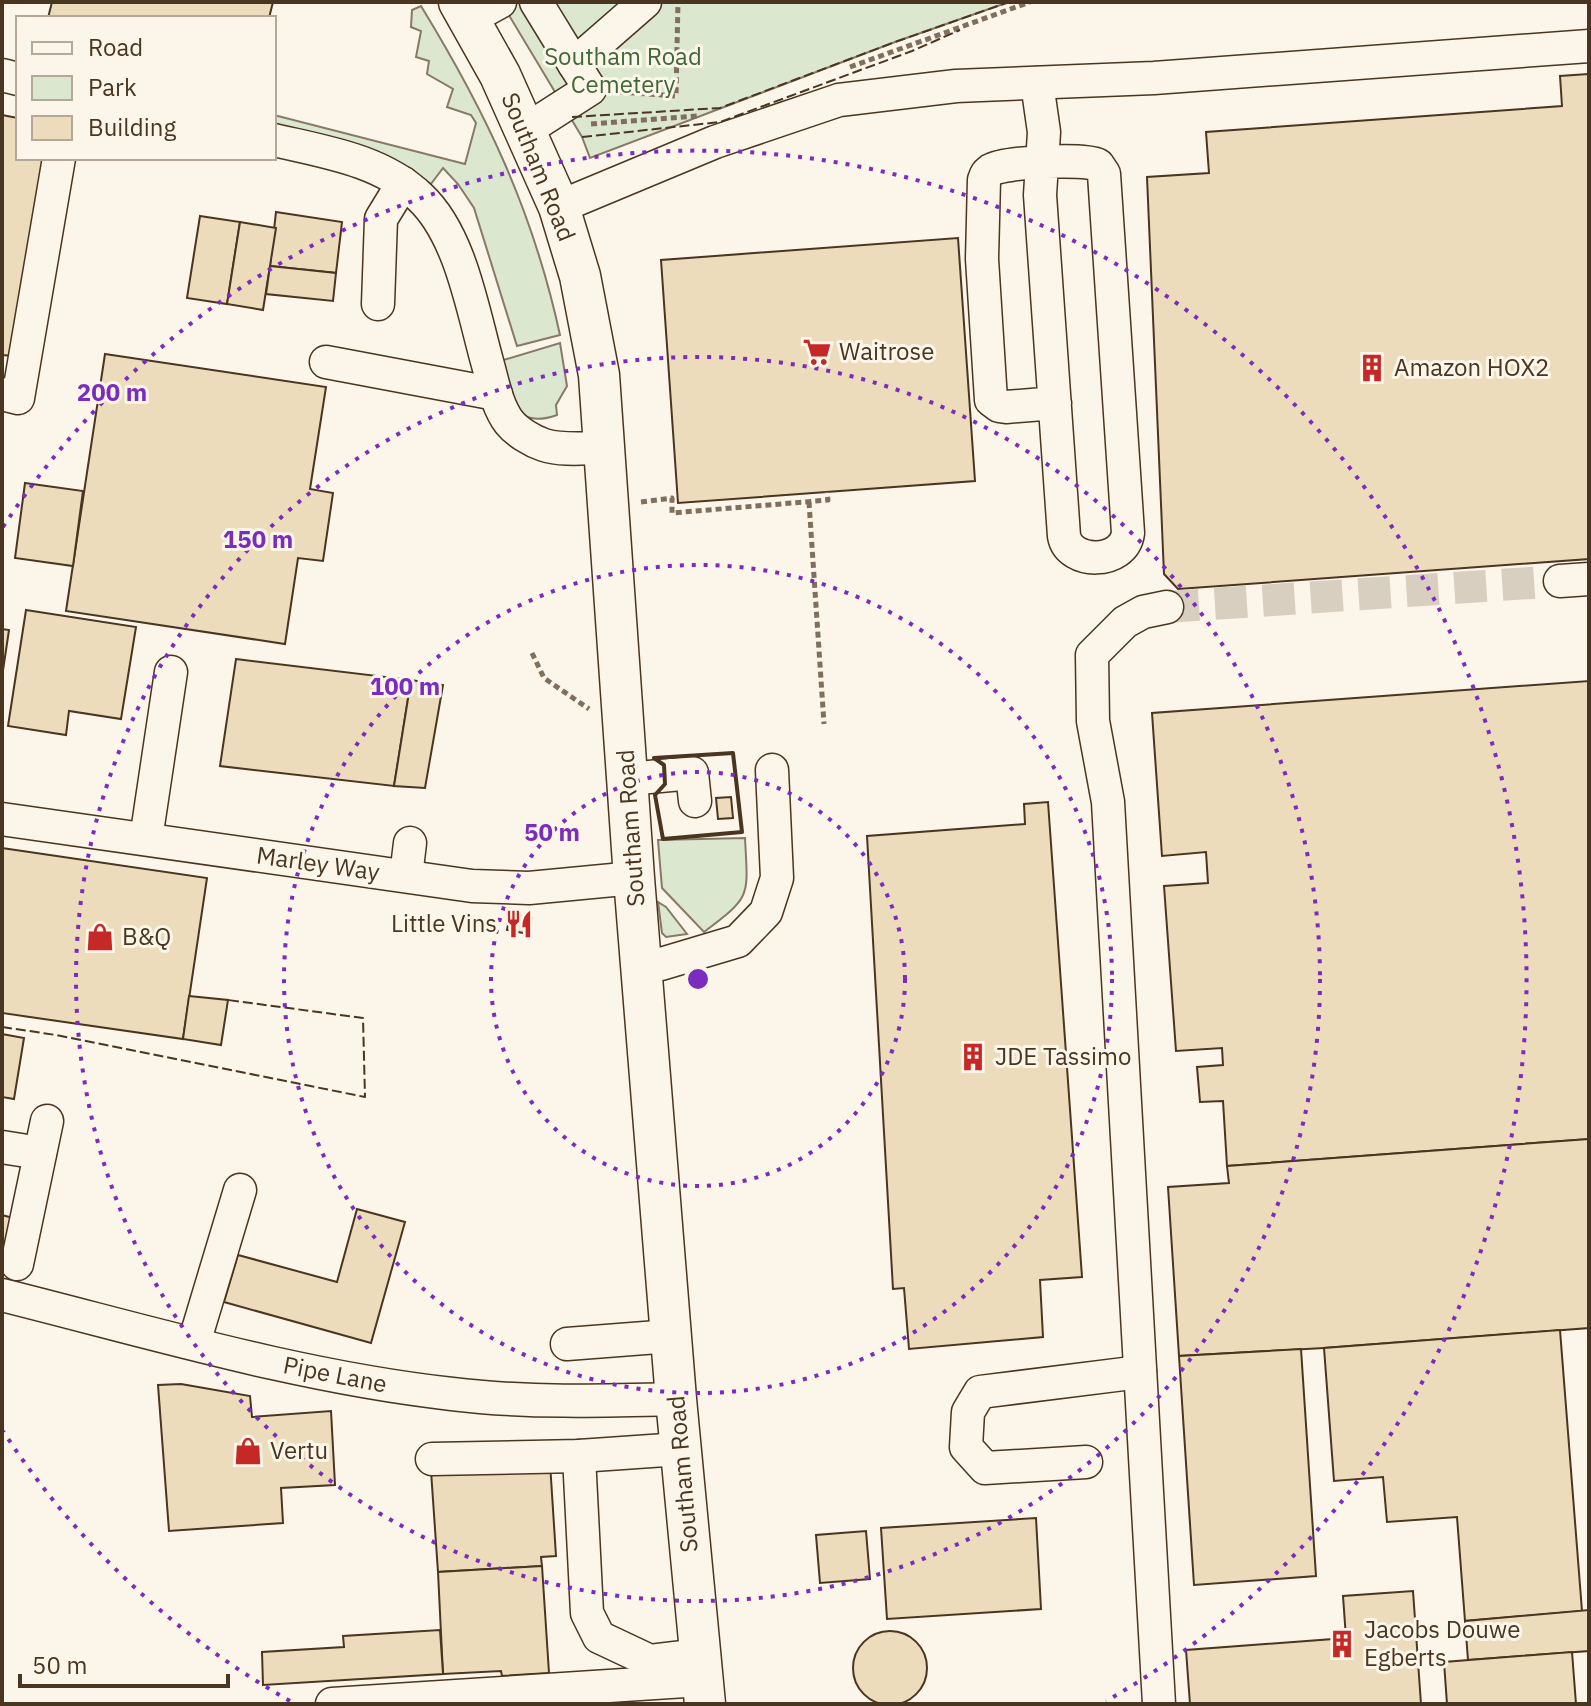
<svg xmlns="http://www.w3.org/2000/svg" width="1591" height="1706" font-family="'IBM Plex Sans',sans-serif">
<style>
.green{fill:#dce7d0;stroke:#887966;stroke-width:2}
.building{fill:#ecdcbc;stroke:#4a3520;stroke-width:2}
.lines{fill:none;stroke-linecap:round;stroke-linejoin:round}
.minor-tunnel{stroke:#d8cfc1;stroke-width:32;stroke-dasharray:32 16;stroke-linecap:butt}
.minor-casing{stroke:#4a3520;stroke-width:35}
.major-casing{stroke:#4a3520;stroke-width:43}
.path{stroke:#7f6f5c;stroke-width:5;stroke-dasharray:6 4;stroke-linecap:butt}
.minor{stroke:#fbf6e9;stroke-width:32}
.major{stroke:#fbf6e9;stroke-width:40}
.fence{stroke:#4a3520;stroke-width:2;stroke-dasharray:10 4;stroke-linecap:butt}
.wall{stroke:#4a3520;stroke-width:4}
.ring{fill:none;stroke:#7b2cbf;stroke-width:4;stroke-dasharray:4 8}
.labels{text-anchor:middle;stroke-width:6;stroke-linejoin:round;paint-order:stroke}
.park-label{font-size:24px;fill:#436837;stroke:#fbf6e9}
.street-label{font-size:24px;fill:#4a3520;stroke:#fbf6e9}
.poi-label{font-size:24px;fill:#4a3520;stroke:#fbf6e9;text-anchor:start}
.centre{fill:#7b2cbf;stroke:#fbf6e9;stroke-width:4}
.ring-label{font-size:24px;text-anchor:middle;font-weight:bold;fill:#7b2cbf;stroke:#fbf6e9;stroke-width:6;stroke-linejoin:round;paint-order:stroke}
</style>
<rect width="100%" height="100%" fill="#fbf6e9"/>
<g class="green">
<path d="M501 2H1009L895 42 590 158 582 137Z"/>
<path d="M421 6C487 114 533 211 560 335L517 346 474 208 458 184 443 168 431 184 402 164 375 151 274 127V115L465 164 476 123 471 115 447 107 453 89 427 74 429 61 416 57 421 31 411 27 412 10Z"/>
<path d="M560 343 567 386 556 405 557 415C512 431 509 395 497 362Z"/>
<path d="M745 838C748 897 752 896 704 932L662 888 658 840Z"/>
<path d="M658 902 666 907 687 934 666 937 662 933Z"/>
</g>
<g class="building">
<path d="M52 2H273L269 18H48Z"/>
<path d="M1588 74 1589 559 1178 589 1164 574 1147 177 1209 173 1206 132 1562 106 1560 76Z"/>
<path d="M2 115 18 118V158H44L13 356 2 355Z"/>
<path d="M276 212 342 222 336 273 270 266Z"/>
<path d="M200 216 240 222 227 304 187 298Z"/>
<path d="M240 222 276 228 263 310 227 304Z"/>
<path d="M958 238 975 481 678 503 661 260Z"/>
<path d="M270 266 336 273 333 301 266 294Z"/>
<path d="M105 354 326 387 310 489 333 493 323 561 298 558 285 644 66 611Z"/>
<path d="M25 483 83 491 73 566 15 558Z"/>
<path d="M26 610 136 627 121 719 69 711 66 735 8 726Z"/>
<path d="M2 629 9 630 2 677Z"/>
<path d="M236 659 411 680 394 786 220 766Z"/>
<path d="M411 680 443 685 425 788 394 786Z"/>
<path d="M1589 681V1139L1227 1166 1223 1101 1200 1102 1197 1067 1223 1065 1222 1048 1176 1051 1164 886 1208 883 1206 852 1162 856 1152 713Z"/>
<path d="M731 797 733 818 718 819 716 798Z"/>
<path d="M1048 802 1082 1277 1040 1280 1043 1337 909 1349 904 1288 893 1289 867 836 1025 824 1024 804Z"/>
<path d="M2 848 207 878 183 1039 2 1013Z"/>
<path d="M510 914 532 918 529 934 507 930Z"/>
<path d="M189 996 228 1000 221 1045 183 1039Z"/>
<path d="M2 1034 24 1038 14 1099 2 1097Z"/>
<path d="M1589 1139V1328L1324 1348 1179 1356 1168 1187 1229 1183 1227 1166Z"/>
<path d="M357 1209 405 1222 371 1343 224 1302 238 1255 337 1282Z"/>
<path d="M2 1215 13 1218 2 1255Z"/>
<path d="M1560 1330 1582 1611 1465 1621 1457 1517 1387 1522 1383 1477 1334 1481 1324 1348Z"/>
<path d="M1301 1349 1316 1576 1194 1585 1179 1356Z"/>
<path d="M181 1384 250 1396 252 1417 331 1411 335 1485 281 1488 283 1523 169 1531 158 1385Z"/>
<path d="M550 1463 556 1556 541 1557 542 1566 438 1572 431 1471Z"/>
<path d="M1036 1518 1041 1609 887 1619 881 1528Z"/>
<path d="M866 1531 870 1579 820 1583 816 1535Z"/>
<path d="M542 1566 549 1673 502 1676 501 1671 443 1674 438 1572Z"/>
<path d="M1413 1591 1421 1704H1190L1186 1650 1346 1638 1343 1596Z"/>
<path d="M1589 1610V1651L1468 1660 1465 1621Z"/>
<path d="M440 1630 443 1674 263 1685 262 1652 344 1647 343 1636Z"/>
<circle cx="890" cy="1668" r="37"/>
<path d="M1572 1652 1576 1704H1447L1444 1662Z"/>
</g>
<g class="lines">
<path class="minor-tunnel" d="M1167 607 1560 581"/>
<defs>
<g id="minor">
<path d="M536 2 574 64"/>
<path d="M469 19 500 2"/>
<path d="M2 75 18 79"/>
<path d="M1037 83 1044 132 1040 195 1064 536C1069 565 1124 565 1128 533L1104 174 1098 165C1084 158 1004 162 991 170 986 174 986 174 984 180L982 259 991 400 999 406 1006 407 1055 403"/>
<path d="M526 130 590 89 574 64 645 2"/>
<path d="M274 140C325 152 381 160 420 197 461 235 473 312 488 365 493 383 497 406 509 422 517 432 532 441 544 445 563 451 586 448 605 448"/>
<path d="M559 207 715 142 839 100 956 86 1154 78 1589 46"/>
<path d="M378 304 381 219 403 183"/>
<path d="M326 362 496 394"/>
<path d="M2 394 18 398 59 158"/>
<path d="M1560 581 1589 579"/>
<path d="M628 779 692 773 695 801"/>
<path d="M2 819 472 886 529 888 634 878"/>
<path d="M146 839 171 672"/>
<path d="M406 876 410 843"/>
<path d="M642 967 661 964 738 941 766 912 777 878 772 770"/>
<path d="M2 1147 40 1153"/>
<path d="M17 1264 47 1121"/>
<path d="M2 1295C150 1332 299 1377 452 1394 526 1403 601 1401 676 1399"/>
<path d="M194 1343 240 1190"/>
<path d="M567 1344 671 1336"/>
<path d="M579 1456 587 1613 599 1637 650 1661 700 1655"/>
<path d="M432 1459 579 1456 680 1449"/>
<path d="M1086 1462 985 1468 966 1447 968 1412 980 1392 1140 1372"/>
<path d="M332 1704 701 1680"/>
<path d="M1159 1704 1108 802 1093 721 1092 655 1125 622 1143 612 1167 607"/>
</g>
<path id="major" d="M459 2 500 75 559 207 580 276 599 375 634 878 676 1399 705 1704"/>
</defs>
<use href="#minor" class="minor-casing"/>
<use href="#major" class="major-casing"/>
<g class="path">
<path d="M850 67 1030 2"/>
<path d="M619 92 676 96 678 2"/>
<path d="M591 124 697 116"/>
<path d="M641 502 672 498V513L828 500 827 492"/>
<path d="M809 502 824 724"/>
<path d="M532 653 544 678 589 709"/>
</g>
<use href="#minor" class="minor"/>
<use href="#major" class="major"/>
<g class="fence">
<path d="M572 117 720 108 895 42 1009 2"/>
<path d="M582 137 720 122 912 51 960 30"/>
<path d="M2 1027 56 1035 365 1097 363 1018 228 1000"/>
</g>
<path class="wall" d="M733 753 742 832 663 839 655 795 665 784 664 765 654 758Z"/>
</g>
<g class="ring">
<circle cx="698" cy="979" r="207"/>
<circle cx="698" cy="979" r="414"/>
<circle cx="698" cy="979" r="622"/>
<path d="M290 1701A829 829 0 0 1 3 1431M3 527A829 829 0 1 1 1106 1701"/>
</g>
<defs>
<symbol id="supermarket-bare" viewBox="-9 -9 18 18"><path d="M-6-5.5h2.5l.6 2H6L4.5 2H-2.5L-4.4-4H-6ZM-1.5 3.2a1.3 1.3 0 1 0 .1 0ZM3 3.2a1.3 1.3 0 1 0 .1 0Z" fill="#c62828" stroke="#fbf6e9" stroke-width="2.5" paint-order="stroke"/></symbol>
<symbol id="building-bare" viewBox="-9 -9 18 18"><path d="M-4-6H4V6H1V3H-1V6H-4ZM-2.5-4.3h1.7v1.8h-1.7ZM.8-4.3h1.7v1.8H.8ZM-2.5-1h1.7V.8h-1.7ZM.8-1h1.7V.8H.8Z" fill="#c62828" stroke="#fbf6e9" stroke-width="2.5" paint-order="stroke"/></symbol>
<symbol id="restaurant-bare" viewBox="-9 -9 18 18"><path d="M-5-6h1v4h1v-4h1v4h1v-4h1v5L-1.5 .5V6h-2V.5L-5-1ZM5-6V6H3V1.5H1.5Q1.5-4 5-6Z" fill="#c62828" stroke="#fbf6e9" stroke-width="2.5" paint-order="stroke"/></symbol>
<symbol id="shop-bare" viewBox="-9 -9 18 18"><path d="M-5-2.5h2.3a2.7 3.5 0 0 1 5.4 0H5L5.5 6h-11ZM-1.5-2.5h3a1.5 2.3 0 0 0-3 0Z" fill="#c62828" stroke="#fbf6e9" stroke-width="2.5" paint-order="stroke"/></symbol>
</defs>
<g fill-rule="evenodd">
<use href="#supermarket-bare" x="797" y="332" width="40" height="40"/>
<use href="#building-bare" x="1352" y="348" width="40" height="40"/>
<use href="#restaurant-bare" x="499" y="904" width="40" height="40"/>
<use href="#shop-bare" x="80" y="917" width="40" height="40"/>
<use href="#building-bare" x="953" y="1037" width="40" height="40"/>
<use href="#shop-bare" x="228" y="1431" width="40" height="40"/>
<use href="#building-bare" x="1322" y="1624" width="40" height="40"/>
</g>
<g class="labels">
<g class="park-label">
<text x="623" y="65">Southam Road<tspan x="623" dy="28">Cemetery</tspan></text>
</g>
<g class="street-label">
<text transform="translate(538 167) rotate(68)" y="8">Southam Road</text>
<text transform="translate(631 828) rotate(-94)" y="8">Southam Road</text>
<text transform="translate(318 864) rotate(8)" y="8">Marley Way</text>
<text transform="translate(335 1375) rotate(11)" y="8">Pipe Lane</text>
<text transform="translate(683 1474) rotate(-95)" y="8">Southam Road</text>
</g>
<g class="poi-label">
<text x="839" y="360">Waitrose</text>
<text x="1394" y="376">Amazon HOX2</text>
<text x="497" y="932" text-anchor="end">Little Vins</text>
<text x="122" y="945">B&amp;Q</text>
<text x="995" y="1065">JDE Tassimo</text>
<text x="270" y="1459">Vertu</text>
<text x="1364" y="1638">Jacobs Douwe<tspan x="1364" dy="28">Egberts</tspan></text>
</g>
</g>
<circle cx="698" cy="979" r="12" class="centre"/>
<g class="ring-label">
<text x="112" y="401">200 m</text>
<text x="258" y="548">150 m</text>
<text x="405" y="695">100 m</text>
<text x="552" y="841">50 m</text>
</g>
<rect width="1591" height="1706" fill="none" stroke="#4a3520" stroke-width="8"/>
<rect x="16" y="16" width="260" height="144" fill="#fbf6e9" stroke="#b4a999" stroke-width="2"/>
<rect x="32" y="42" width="40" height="12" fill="#fbf6e9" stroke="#b4a999" stroke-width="2"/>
<text x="88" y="56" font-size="24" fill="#4a3520">Road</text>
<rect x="32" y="76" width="40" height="24" fill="#dce7d0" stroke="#b4a999" stroke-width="2"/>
<text x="88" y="96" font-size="24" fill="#4a3520">Park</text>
<rect x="32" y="116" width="40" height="24" fill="#ecdcbc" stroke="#b4a999" stroke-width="2"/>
<text x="88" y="136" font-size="24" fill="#4a3520">Building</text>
<path d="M20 1674v12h208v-12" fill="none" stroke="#4a3520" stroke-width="4"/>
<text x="32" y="1674" font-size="24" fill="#4a3520" stroke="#fbf6e9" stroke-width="6" paint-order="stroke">50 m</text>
</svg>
